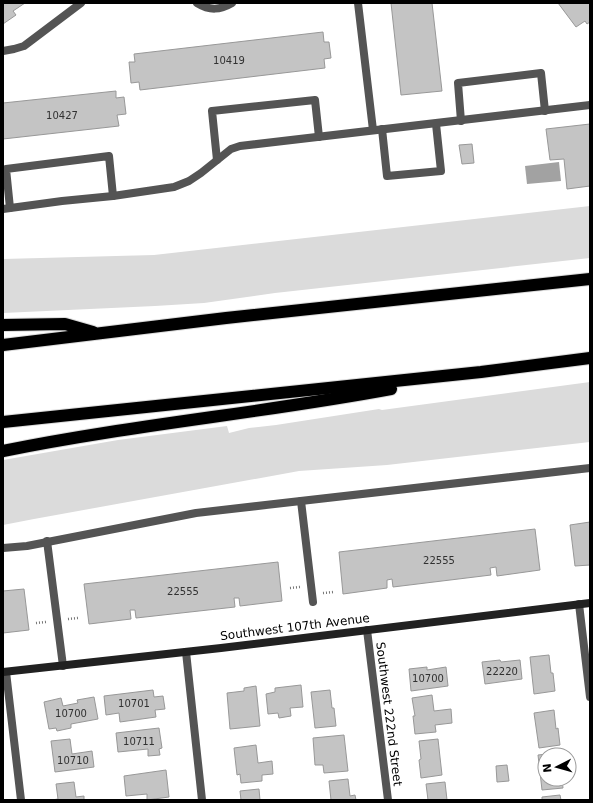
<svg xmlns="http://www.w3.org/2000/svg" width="593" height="803" font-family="'DejaVu Sans',sans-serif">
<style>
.green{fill:#dbdbdb}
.water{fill:#a2a2a2}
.building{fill:#c4c4c4;stroke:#989898}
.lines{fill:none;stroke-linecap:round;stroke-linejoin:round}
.highway-casing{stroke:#dbdbdb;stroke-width:14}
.path{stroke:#767676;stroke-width:2.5;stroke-dasharray:1 2;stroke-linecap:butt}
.street{stroke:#545454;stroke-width:8}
.secondary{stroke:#212121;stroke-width:8}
.highway{stroke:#000;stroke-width:12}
.labels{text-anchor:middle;stroke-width:3;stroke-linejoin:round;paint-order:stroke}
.number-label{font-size:10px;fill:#313131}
.street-label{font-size:12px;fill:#000;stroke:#fff}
</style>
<rect width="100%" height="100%" fill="#fff"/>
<g class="green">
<path d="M590 206V258L275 293 204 303 155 306 3 313V259L154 255Z"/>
<path d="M590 382V442L387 465 299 471 34 519 3 525V460L118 440 227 426 229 433 249 428 276 425 379 409 382 410Z"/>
</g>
<path class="water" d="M559 162 561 181 527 184 525 166Z"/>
<g class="building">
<path d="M3 3H25L13 11 16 15 3 24Z"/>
<path d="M391 3H432L442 91 401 95Z"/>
<path d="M558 3H590V22L587 24 585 21 576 27Z"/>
<path d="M323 32 324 42H329L331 58 324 59 325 68 140 90 139 82 131 83 129 62H135L134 54Z"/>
<path d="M116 91V98L124 97 126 114 117 115 119 126 3 139V103Z"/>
<path d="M590 124V186L567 189 564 159 550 160 546 129Z"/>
<path d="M472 144 474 163 462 164 459 145Z"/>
<path d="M590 522V565L575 566 570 525Z"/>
<path d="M535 529 540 570 497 576 496 567 490 568 491 575 393 587 392 579 387 580V588L343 594 339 552Z"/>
<path d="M278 562 282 601 240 606 239 598H234L235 607 136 618 135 610H130L131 619 89 624 84 584Z"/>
<path d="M24 589 29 630 3 633V591Z"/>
<path d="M549 655 551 673H553L555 691 534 694 530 657Z"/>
<path d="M500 660 501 662 520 660 522 679 485 684 482 662Z"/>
<path d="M427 667V670L446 667 448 686 411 691 409 669Z"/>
<path d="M301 685 303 707 290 708 291 716 279 718 278 713 268 714 266 694 275 692V688Z"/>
<path d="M256 686 260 726 230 729 227 693 244 691V688Z"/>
<path d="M153 690 154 697 163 696 165 709 155 710 156 717 120 722 119 713 106 715 104 696Z"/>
<path d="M330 690 332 708H334L336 726 315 728 311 692Z"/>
<path d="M432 695 434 711 451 709 452 723 435 725 436 732 415 734 413 716H415L412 698Z"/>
<path d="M94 697 98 719 71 724V728L57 731 56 728 49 729 44 702 61 698 63 706 78 703 77 700Z"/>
<path d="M554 710 556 729 558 728 560 745 539 748 534 713Z"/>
<path d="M159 728 162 748 159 749 160 755 148 756V749L118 752 116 733Z"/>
<path d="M344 735 348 771 324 773 323 765H315L313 738Z"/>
<path d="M70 739 72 754 92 751 94 767 55 772 51 741Z"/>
<path d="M438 739 442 775 421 778 419 760 421 759 419 741Z"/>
<path d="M256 745 258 763 272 761 273 774 262 775V781L241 783 240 774 237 775 234 748Z"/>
<path d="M557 753 558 755H545V779H562L563 788 542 790 538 755Z"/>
<path d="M507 765 509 781 497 782 496 766Z"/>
<path d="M166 770 169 797 147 800V794L126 796 124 776Z"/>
<path d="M348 779 350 796 355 795 356 800H331L329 781Z"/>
<path d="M74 782 76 797 84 796V800H52L58 799 56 784Z"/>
<path d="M445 782 447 800H428L426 784Z"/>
<path d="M259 789 260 800H241L240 791Z"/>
<path d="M560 795 561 800H542V797Z"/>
</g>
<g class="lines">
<defs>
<g id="highway">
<path d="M3 325 65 324 93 332"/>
<path d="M3 345 226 318 590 279"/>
<path d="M3 422 481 372 590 358"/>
<path d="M3 451C131 425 262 413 391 389"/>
</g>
</defs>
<use href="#highway" class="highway-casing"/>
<g class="path">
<path d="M290 588 300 587"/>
<path d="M323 593 334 592"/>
<path d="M68 619 78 618"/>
<path d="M36 623 46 622"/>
</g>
<g class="street">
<path d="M197 3C210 11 220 10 232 3"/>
<path d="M358 3 373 130"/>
<path d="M3 51 14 49 24 46 81 3"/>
<path d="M461 121 458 83 541 73 545 111"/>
<path d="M382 129 387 176 441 171 436 124"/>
<path d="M217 160 212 111 315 100 319 137"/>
<path d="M10 208 6 169 109 156 113 196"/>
<path d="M3 209 62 201 113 196 174 187 189 181 201 173 231 149 240 146 590 105"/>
<path d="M301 501 313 602"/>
<path d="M47 541 63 666"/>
<path d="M3 548 27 546 196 513 590 468"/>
<path d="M579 604 590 697"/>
<path d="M367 630 388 800"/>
<path d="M186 652 202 800"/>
<path d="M6 672 21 800"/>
</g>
<path class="secondary" d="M3 672 221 648 590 603"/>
<use href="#highway" class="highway"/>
</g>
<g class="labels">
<g class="number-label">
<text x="229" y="64">10419</text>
<text x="62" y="119">10427</text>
<text x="439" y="564">22555</text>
<text x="183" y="595">22555</text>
<text x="502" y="675">22220</text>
<text x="428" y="682">10700</text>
<text x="134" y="707">10701</text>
<text x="71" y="717">10700</text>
<text x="139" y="745">10711</text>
<text x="73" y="764">10710</text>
</g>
<g class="street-label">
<text transform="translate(295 627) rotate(-7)" y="4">Southwest 107th Avenue</text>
<text transform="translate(389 714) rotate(83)" y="4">Southwest 222nd Street</text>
</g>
</g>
<rect width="593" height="803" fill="none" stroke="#000000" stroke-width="8"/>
<g transform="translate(557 767) rotate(264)"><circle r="19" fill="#ffffff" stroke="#999999"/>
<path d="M0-3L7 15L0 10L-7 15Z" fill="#000000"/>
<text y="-6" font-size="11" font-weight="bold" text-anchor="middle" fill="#000000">N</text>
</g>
</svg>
